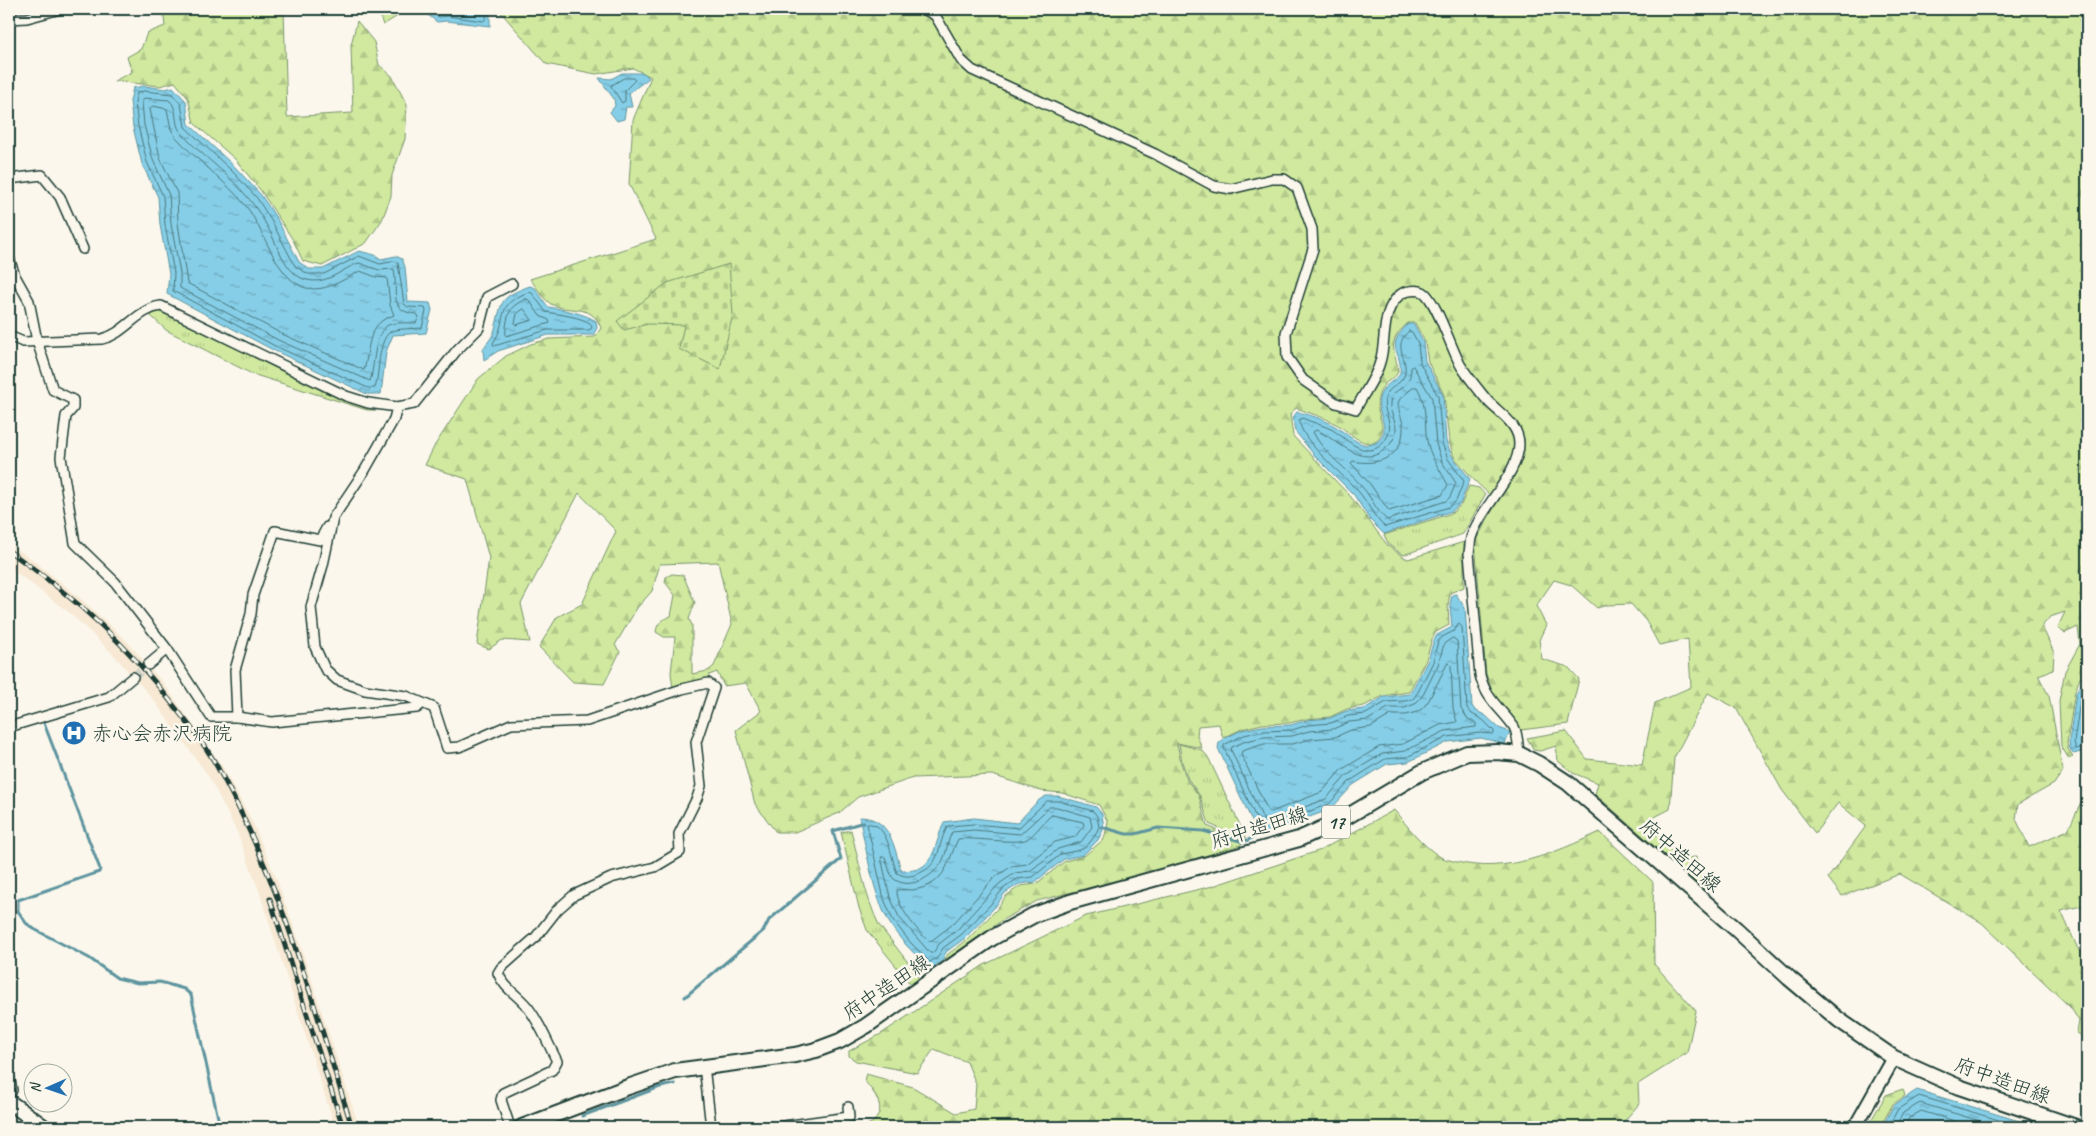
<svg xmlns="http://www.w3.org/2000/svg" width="2096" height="1136" font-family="Caveat,'Klee One',sans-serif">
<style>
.built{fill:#f7e9d4}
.grass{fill:url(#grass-tufts);stroke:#78936a}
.forest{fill:url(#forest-firs);stroke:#78936a}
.cemetery{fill:url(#cemetery-stones);stroke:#78936a}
.water{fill:url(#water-ripples);stroke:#5d949f}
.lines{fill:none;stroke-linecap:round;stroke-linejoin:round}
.shore{stroke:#48777c;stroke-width:1}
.stream{stroke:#5d949f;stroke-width:3}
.street-tunnel{stroke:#cfd2c7;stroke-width:9;stroke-dasharray:9 4.5;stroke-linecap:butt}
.street-casing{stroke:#1f3d34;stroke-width:12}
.secondary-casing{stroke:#1f3d34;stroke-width:16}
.primary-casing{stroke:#1f3d34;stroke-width:18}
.street{stroke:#fbf7ec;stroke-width:9}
.secondary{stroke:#fbf7ec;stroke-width:12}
.primary{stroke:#fbf7ec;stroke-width:14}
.rail-casing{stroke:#1f3d34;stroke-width:5}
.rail{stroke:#fbf7ec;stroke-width:3;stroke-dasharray:9;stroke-linecap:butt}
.labels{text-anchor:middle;stroke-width:5;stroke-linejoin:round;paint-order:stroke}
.shield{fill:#fbf7ec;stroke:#61756b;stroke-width:1}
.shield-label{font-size:19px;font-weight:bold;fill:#1f3d34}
.poi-label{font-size:20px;fill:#1f3d34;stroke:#fbf7ec;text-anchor:start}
.street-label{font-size:20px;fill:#1f3d34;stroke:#fbf7ec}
</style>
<defs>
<pattern id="grass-tufts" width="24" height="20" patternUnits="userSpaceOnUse" patternTransform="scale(1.25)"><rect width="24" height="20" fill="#d0e99f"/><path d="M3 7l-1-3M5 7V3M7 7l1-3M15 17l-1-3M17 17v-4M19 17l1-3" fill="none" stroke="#b2c98a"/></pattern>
<pattern id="forest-firs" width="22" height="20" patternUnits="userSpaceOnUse" patternTransform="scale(1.25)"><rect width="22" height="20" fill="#d0e99f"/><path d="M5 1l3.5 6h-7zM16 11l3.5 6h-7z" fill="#b2c98a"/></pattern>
<pattern id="cemetery-stones" width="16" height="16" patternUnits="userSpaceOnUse" patternTransform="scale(1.25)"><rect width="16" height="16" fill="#d0e99f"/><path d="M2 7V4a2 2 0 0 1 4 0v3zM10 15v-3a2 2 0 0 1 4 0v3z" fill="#b2c98a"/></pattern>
<pattern id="water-ripples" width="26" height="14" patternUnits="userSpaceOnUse" patternTransform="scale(1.25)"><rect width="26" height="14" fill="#86cee7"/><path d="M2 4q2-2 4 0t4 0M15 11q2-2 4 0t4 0" fill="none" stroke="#6da8bc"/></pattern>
</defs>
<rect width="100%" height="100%" fill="#fbf7ec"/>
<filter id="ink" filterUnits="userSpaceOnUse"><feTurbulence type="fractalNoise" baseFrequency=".02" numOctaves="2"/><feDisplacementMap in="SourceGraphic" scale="10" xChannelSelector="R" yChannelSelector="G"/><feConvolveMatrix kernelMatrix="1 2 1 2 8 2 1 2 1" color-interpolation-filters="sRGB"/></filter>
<g filter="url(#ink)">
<path class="built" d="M9 544 33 560 80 598 125 639 164 684 222 766 253 823 277 880 299 941 359 1127H335L258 888 237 832 209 777 152 698 112 653 71 614 9 567Z"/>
<g class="grass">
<path d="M157 311 169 313C237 348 305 383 377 410H367L252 374 166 330 150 315 151 312Z"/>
<path d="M1469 486 1479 488 1485 495 1463 534 1403 555 1389 545 1384 535 1452 513 1461 505Z"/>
<path d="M1179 744 1202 750 1208 757 1247 840 1209 824 1200 796 1188 779 1182 762Z"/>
<path d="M851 830C859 862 865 896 879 925L917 974 919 981 911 985 867 930 859 908 841 832Z"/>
</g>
<g class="forest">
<path d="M163 9H284L287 117 353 113 351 45 357 21 374 42 379 65 392 76 407 105 405 139 392 175 391 196 382 220 366 243 322 266 303 261 293 240 261 191 235 159 194 123 188 98 175 82 160 86 114 81 132 72 127 57 141 49 147 33 165 26Z"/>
<path d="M377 9H409L383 25Z"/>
<path d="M498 9H2087V680L2080 678 2075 691 2067 743 2068 749 2073 756 2069 759 2061 746 2059 701 2065 671 2080 644 2078 627 2065 633 2058 627 2065 612 2050 617 2042 626 2054 653 2053 670 2038 675 2049 696 2063 771 2054 784 2018 804 2016 819 2029 847 2068 830 2082 801 2087 778V911L2081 906 2061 911 2078 949 2087 954V1038L2077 1033 2079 1021 2071 1008 1982 923 1900 874 1842 896 1828 878 1866 826 1838 803 1815 833 1782 790 1736 708 1708 693 1674 758 1670 809 1645 822 1678 859 1696 857 1706 885 1703 889 1595 794 1598 783 1573 773 1558 761 1556 746 1540 751 1534 750 1527 738 1566 731 1587 759 1642 765 1655 703 1691 687 1688 639 1659 645 1646 621 1631 604 1607 605 1597 608 1571 585 1554 580 1536 606 1546 625 1539 640 1542 659 1568 667 1579 679 1568 724 1521 730 1492 691 1486 674 1475 542 1497 502 1473 479 1454 457 1449 441 1444 395 1428 362 1425 342 1415 323H1408C1400 330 1391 339 1394 352 1395 359 1398 364 1398 371 1397 378 1389 379 1385 384 1382 387 1379 393 1378 398 1374 410 1386 424 1381 435 1370 457 1347 429 1336 424 1324 417 1309 413 1296 408L1290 414 1293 436 1351 497 1388 546 1402 556 1408 559 1464 542V587L1450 593 1448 606 1449 625 1436 632 1432 639 1426 660 1409 692 1383 696 1364 706 1347 709 1330 717 1306 719 1290 723 1262 724 1242 729 1223 738 1219 724 1198 726 1197 736 1202 748 1177 743 1181 763 1187 780 1199 796 1207 826 1242 840 1241 845 1144 874 1037 901 1004 919 944 961 948 954 966 941 997 909 1006 896 1020 886 1036 884 1065 861 1084 856 1104 839 1108 822 1099 805 1062 793 1041 791 992 775 913 778 858 797 839 813 795 832H776L755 804 736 730 761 711 746 683 724 686 717 672 709 675 705 681 673 689 671 673 675 637H664L656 632C657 622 663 620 671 616L675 595 665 582 666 577 672 574 683 575 695 603 689 619 692 625V674L708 671 714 666 732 624 718 562 660 564 652 591 637 608 615 645 620 652 604 684 573 682 539 647 557 617 582 604 616 531 579 493 521 604 530 642 502 640 489 649 477 644 489 558 467 479 425 465 435 445 478 379 506 356 531 344 549 339 595 337 601 328C592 302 569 314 551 304 543 299 536 286 530 279L656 239 629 184 633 120 651 77 633 68 596 74 546 64Z"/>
<path d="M1394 810C1408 827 1421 844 1439 856 1444 860 1451 860 1457 862 1507 874 1555 853 1600 832L1653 882 1654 964 1696 1011 1687 1053 1638 1084 1639 1104 1619 1127H864C866 1125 871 1124 874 1121 888 1107 873 1092 864 1080L866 1074 913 1087 956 1113 974 1109 976 1084 967 1062 934 1049 917 1073 856 1061 849 1056V1051L881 1034 984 965 1086 916 1213 886 1321 850Z"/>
<path d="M1903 1089 1905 1096 1893 1104 1880 1127H1867L1886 1095Z"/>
</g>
<path class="cemetery" d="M729 264 733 314 720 369 679 349 684 325 648 324 624 330 617 321 667 283Z"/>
<g class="water">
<path d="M423 9H490V26L446 21 437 22 423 11Z"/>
<path d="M622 73H644L649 78 629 93 632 107H626L624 119 617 121 610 112 615 106 614 99 599 78 611 79Z"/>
<path d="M144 86 165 89 173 87 186 101 189 124 235 167 261 195 277 219 299 262 309 269H323L359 251 375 255 381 259 396 256 402 259 405 267 408 302 430 303 432 310 426 333 393 335 386 352 381 394H367L273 350 167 294 169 274 160 225 158 197 142 164 133 127 130 101 133 88Z"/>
<path d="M530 286 535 288 548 307C562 309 586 314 596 321L597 328 593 335H548L498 351 484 360 483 349C486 344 492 338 494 332 503 303 496 298 530 286Z"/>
<path d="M1408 324H1414L1423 342 1425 361 1443 395 1446 441 1452 456 1470 479 1460 504 1452 511 1384 534 1370 520 1354 495 1315 456 1295 431 1293 417 1297 412C1308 414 1323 419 1333 425 1344 431 1353 442 1366 445 1370 445 1374 444 1377 442 1393 430 1376 414 1379 399 1383 382 1398 381 1400 373 1403 350 1383 349 1408 324Z"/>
<path d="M1456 594 1465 608 1472 706 1475 710 1486 716 1499 728 1510 732 1505 744 1481 738 1448 742 1408 762 1387 764 1353 785 1331 809 1259 836 1218 748 1219 743 1225 738 1242 730 1262 726 1291 725 1307 720 1330 718 1346 711 1364 709 1384 697 1410 694 1428 660 1434 640 1437 635 1452 627 1450 605 1452 595Z"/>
<path d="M2086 682 2087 683V750L2074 754 2070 749 2069 742 2076 693 2082 683Z"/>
<path d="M1046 796H1058L1096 807 1102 814 1104 828 1098 840 1083 855 1064 859 1035 882 1019 884 1005 893 995 907 965 938 946 952 942 961 930 969C916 955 899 940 889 922 872 893 867 850 859 817 890 817 894 846 901 870 935 875 934 844 944 822L974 818 1017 823 1039 800Z"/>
<path d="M1917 1090 2039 1127H1882L1894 1105Z"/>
</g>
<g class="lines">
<g class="shore">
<path d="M428 9 439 17 447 16 483 21 486 19V9"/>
<path d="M624 78H633L635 80 625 90V101L622 103 611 86Z"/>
<path d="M144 91 172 94 181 104 185 127 232 171 257 198 272 222 295 266 308 274H324L359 256 380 264 395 261 398 263 404 304 408 307 425 308 426 311 422 328C415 329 395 328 390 332 377 342 380 374 375 388H368L275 346 173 291 174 273 165 225 163 196 147 162 138 126 135 102 137 93Z"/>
<path d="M145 98 169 100C179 109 173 121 180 131 189 143 202 153 213 163 234 181 254 201 267 226 277 243 285 275 307 280 328 285 341 269 359 263L379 270 394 269C398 292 388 312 417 314L419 317 416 323C408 323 396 322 388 325 373 334 375 367 370 381L278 340 180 288V273L171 224 169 195 153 160 144 125 142 102Z"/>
<path d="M153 106 167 109 171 129 175 136C197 161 225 180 246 206 264 229 275 276 303 287 323 294 343 280 360 271L376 277 387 278 390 305 394 315C390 317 386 318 383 320 367 331 369 354 364 370L282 334 187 283 178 223 177 193 160 158 150 109Z"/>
<path d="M529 292 532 293 546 312C557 314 583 317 591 324L592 328 589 330H547L494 346 493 343C510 319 492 305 529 292Z"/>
<path d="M526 299 529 300 540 316 549 320 550 323 506 336C505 330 507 314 512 308 515 304 522 301 526 299Z"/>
<path d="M524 309 532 320 516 325 515 323 517 314Z"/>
<path d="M1409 331 1412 332 1418 343 1420 363 1438 396 1442 443 1448 459 1464 481 1456 501 1449 507 1385 527C1373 517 1368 502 1358 491 1342 473 1302 443 1299 420L1302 418C1311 422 1322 425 1331 429 1345 437 1364 460 1381 445 1385 441 1387 438 1389 432 1392 421 1382 411 1385 399 1388 385 1403 385 1405 373 1407 355 1392 346 1409 331Z"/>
<path d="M1413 366 1432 398 1436 444 1442 462 1456 483 1450 497 1446 501 1387 520C1376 511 1372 498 1363 488 1348 468 1324 455 1313 432L1316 430C1336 438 1363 470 1385 449 1391 444 1396 437 1396 429 1396 420 1389 412 1390 403 1392 386 1411 391 1411 368Z"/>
<path d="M1414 387H1417C1429 409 1423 424 1428 445 1432 460 1441 471 1448 485L1442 495 1389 511 1370 484 1351 463 1353 461C1376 466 1402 459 1403 430 1404 421 1398 412 1398 403L1400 399Z"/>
<path d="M1459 624 1462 627 1467 708 1472 714 1483 720 1494 731V734L1480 733 1447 737 1407 757 1385 759 1350 781 1329 804 1261 829 1224 748V745L1244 735 1263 731 1292 730 1308 725 1331 723 1348 716 1366 714 1386 702 1405 701 1413 699 1418 692 1433 662 1438 641 1444 636 1454 631Z"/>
<path d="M1453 638 1457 641 1461 709 1468 719 1476 723V727L1445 731 1405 751 1382 754 1346 776 1326 799 1267 821H1264L1231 750 1232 747 1246 741 1264 737 1292 736 1309 731 1333 729 1349 722 1368 720 1388 708H1405L1415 704 1423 695 1438 665 1444 644Z"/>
<path d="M1449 663 1451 665 1453 708 1457 722 1440 725 1403 744 1379 747 1341 770 1322 792 1271 812 1268 811 1241 754 1242 751 1264 744H1292L1311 739 1335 737 1351 730 1371 727 1391 715H1406L1417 712 1423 708 1429 700 1447 664Z"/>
<path d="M2087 687 2084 688 2081 694 2074 742 2076 749 2087 746"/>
<path d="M1047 801H1058L1093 811 1097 816 1099 827 1094 837 1086 847 1080 850 1061 854 1033 877 1017 879 1003 889 991 904 962 934 943 948 937 958 930 962 910 942 893 920 884 899 867 824C888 821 891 859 897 873 904 877 910 877 917 874 943 865 936 845 948 826L974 824 1018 828Z"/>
<path d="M1050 807H1057L1090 817 1092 827 1081 842 1058 849 1030 871 1015 873 999 884 958 929 939 944 933 953H930L899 917 890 897 881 857H885C888 864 889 874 894 879 910 891 934 876 942 862 947 853 947 841 952 832L974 830 1020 834Z"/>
<path d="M1052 815 1083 822 1084 825 1075 837 1055 842 1027 864 1012 866 994 878 953 924 931 941H928C917 930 896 906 897 890 902 889 908 890 913 890 946 885 947 863 958 839 975 837 1017 845 1027 839 1037 833 1043 821 1052 815Z"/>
<path d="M1888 1127 1898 1109 1919 1096 2022 1127"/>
<path d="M1895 1127 1903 1113 1920 1103 2000 1127"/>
<path d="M1904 1127 1909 1118 1921 1111 1975 1127"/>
</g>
<g class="stream">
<path d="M42 718 100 869 99 872 18 900V911L26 923 34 929 89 958 117 978 138 983 160 982 184 989 191 995 220 1127"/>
<path d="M1102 827 1126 834H1135L1158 828 1203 831 1244 842 1260 834"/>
<path d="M685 997 764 930 769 920 841 859 833 831 864 822"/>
<path d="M582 1116 660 1087 675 1084"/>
</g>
<path class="street-tunnel" d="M133 677 148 665"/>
<defs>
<g id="street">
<path d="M870 9H887"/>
<path d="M923 9 935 15 961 60 972 70 1155 154 1214 186 1231 189 1272 179H1284L1297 188 1312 229 1313 249 1286 333 1287 357 1303 380 1336 403 1356 409C1363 394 1376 378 1380 362 1387 340 1380 310 1401 294 1405 291 1417 289 1423 292 1436 299 1452 351 1461 366 1468 377 1478 389 1486 399 1498 413 1519 423 1519 444 1519 474 1480 508 1471 538 1470 542 1470 548 1469 553L1480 675C1486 700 1501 708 1514 727 1518 734 1518 746 1519 754"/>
<path d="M9 19 27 18 60 9"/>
<path d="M9 179 42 175 60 197 83 249"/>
<path d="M9 258 15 276 29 301 37 341 53 390 73 400V408L66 416 61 457 75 543 115 582 167 649 211 717H237L272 722 417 708 422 703"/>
<path d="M9 336 23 342 102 339C125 334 137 309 161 306L346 396 368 403 397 407 394 419 365 470 333 518 323 565 311 607 315 647 325 669 337 680 365 690 406 696 434 708 447 748 459 747 511 724 587 721 682 689 708 683 714 688 696 742 701 786 697 798 679 834 680 852 655 867 611 878 574 895 558 909 536 937 501 968 498 973C504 989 520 996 529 1009 541 1025 548 1044 557 1061L552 1070 503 1093 501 1100 510 1127"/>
<path d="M397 407 414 404 457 350 479 328 487 297 512 284"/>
<path d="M148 665 167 649"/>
<path d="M237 717 235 670 251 614 253 595 275 531 320 540 327 527"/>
<path d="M9 727 109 697 133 677"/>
<path d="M704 1066 711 1127"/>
<path d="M9 1076 12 1090 9 1096"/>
<path d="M776 1127 849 1117 848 1107"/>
</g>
<path id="secondary" d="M1855 1127 1894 1058"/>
<g id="primary">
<path d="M9 1102 44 1127"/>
<path d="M522 1127 628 1087 675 1071 795 1055 816 1050 840 1041 866 1026 992 938 1034 915 1070 902 1299 839 1343 819 1422 772 1467 753 1497 752 1519 754 1539 764 1568 783 1736 929 1789 978 1839 1020 1894 1058 1959 1087 2076 1127"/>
</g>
</defs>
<use href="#street" class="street-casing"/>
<use href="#secondary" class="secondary-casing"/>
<use href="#primary" class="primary-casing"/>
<use href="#street" class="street"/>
<use href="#secondary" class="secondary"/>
<use href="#primary" class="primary"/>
<defs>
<g id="rail">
<path d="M9 551C76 598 129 646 178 711 193 730 208 749 219 770 281 882 314 1006 352 1127"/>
<path d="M270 899 343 1127"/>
</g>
</defs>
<use href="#rail" class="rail-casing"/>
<use href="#rail" class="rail"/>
</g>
</g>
<defs>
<symbol id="hospital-disc" viewBox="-11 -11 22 22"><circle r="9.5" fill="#1f6fb2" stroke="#fbf7ec"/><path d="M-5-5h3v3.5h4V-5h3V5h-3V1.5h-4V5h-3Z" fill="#fff"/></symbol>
</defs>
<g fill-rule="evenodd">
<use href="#hospital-disc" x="60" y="719" width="28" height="28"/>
</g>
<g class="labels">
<rect class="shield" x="1322" y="805.5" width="28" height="33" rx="4"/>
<g class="shield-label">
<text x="1336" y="829">17</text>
</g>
<g class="poi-label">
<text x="92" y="740">赤心会赤沢病院</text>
</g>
<g class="street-label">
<text transform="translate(1259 827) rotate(-17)" y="7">府中造田線</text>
<text transform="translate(1681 855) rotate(41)" y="7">府中造田線</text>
<text transform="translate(886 987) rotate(-34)" y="7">府中造田線</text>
<text transform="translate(2003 1080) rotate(20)" y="7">府中造田線</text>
</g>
</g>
<rect width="2096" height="1136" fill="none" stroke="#fbf7ec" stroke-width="30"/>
<rect x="15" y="15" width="2066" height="1106" fill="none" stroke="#1f3d34" stroke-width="2" filter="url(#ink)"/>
<g transform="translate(48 1088) rotate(268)"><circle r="24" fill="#fbf7ec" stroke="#a3ada2"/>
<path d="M0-4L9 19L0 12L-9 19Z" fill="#1f6fb2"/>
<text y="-8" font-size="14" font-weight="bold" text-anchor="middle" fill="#1f3d34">N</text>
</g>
</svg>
